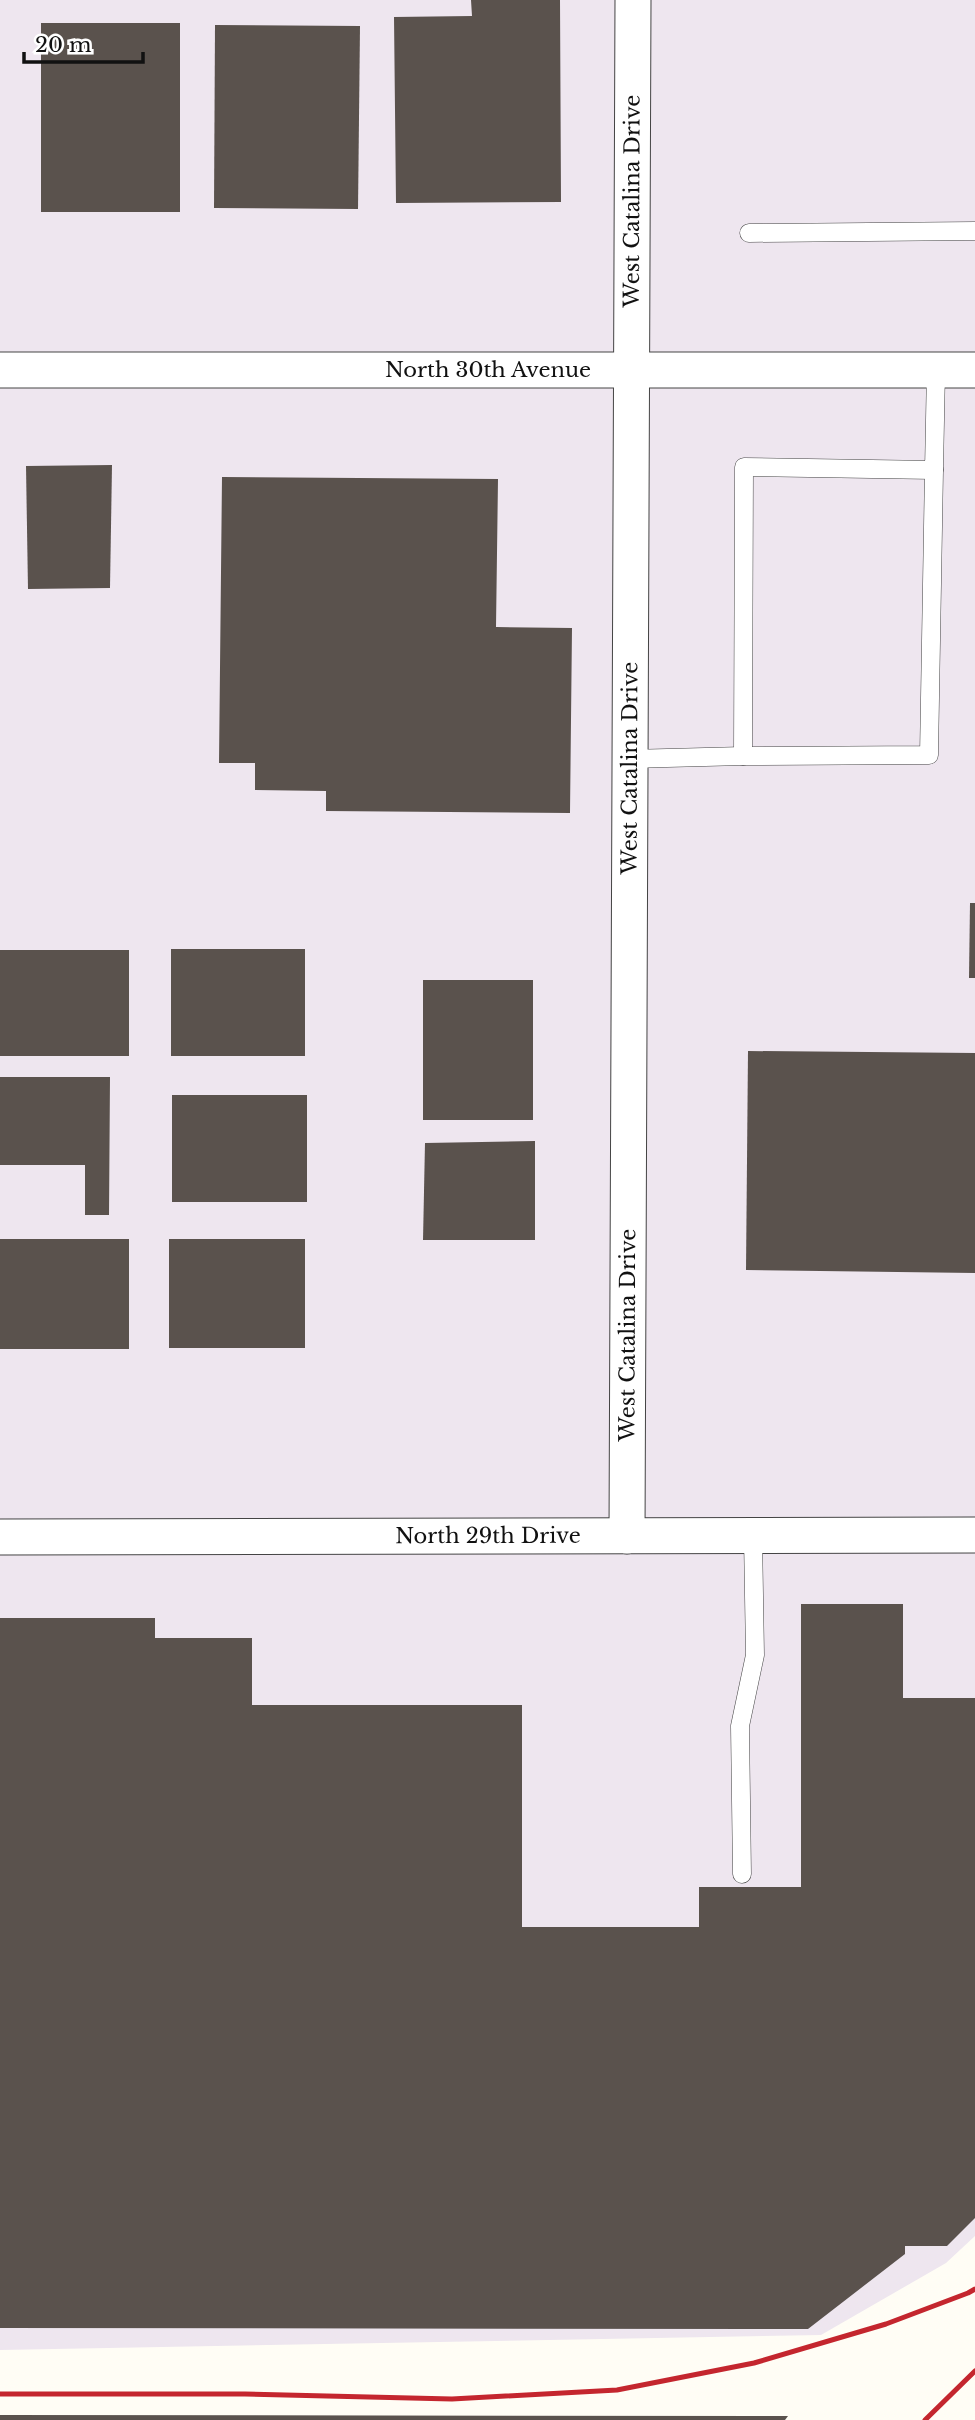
<svg xmlns="http://www.w3.org/2000/svg" width="975" height="2420" font-family="'Libre Baskerville',serif">
<style>
.industrial{fill:#eee6ef}
.building{fill:#5a524d}
.lines{fill:none;stroke-linecap:round;stroke-linejoin:round}
.service-casing{stroke:#444;stroke-width:19}
.minor-casing{stroke:#444;stroke-width:37}
.service{stroke:#fff;stroke-width:18}
.minor{stroke:#fff;stroke-width:35}
.rail{stroke:#c4262e;stroke-width:5}
.labels{text-anchor:middle;stroke-width:7;stroke-linejoin:round;paint-order:stroke}
.street-label{font-size:21px;fill:#111;stroke:#fff}
</style>
<rect width="100%" height="100%" fill="#fffdf5"/>
<path class="industrial" d="M0 0H975V2236L946 2263 821 2335 0 2350Z"/>
<g class="building">
<path d="M471 0H560L561 202 396 203 394 17 472 16Z"/>
<rect x="41" y="23" width="139" height="189"/>
<path d="M215 25 360 26 358 209 214 208Z"/>
<path d="M112 465 110 588 28 589 26 466Z"/>
<path d="M222 477 498 479 496 627 572 628 570 813 326 811V791L255 790V763H219Z"/>
<path d="M970 903H975V978H969Z"/>
<rect x="171" y="949" width="134" height="107"/>
<rect x="0" y="950" width="129" height="106"/>
<rect x="423" y="980" width="110" height="140"/>
<path d="M748 1051 975 1053V1273L746 1270Z"/>
<path d="M0 1077H110L109 1215H85V1165H0Z"/>
<rect x="172" y="1095" width="135" height="107"/>
<path d="M535 1141V1240H423L425 1143Z"/>
<rect x="0" y="1239" width="129" height="110"/>
<rect x="169" y="1239" width="136" height="109"/>
<path d="M801 1604H903V1698H975V2218L947 2246H905V2254L808 2329 0 2328V1618H155V1638H252V1705H522V1927H699V1887H801Z"/>
<path d="M0 2415 788 2416 785 2420H0Z"/>
</g>
<g class="lines">
<defs>
<g id="service">
<path d="M749 233 975 231"/>
<path d="M743 756 929 755 934 470"/>
<path d="M629 759 743 756 744 467 934 470 936 370"/>
<path d="M742 1874 740 1726 755 1655 753 1536"/>
</g>
<g id="minor">
<path id="s1" d="M0 370H975"/>
<path id="s2" d="M627 1536 633 0"/>
<path id="s3" d="M0 1537 975 1535"/>
</g>
</defs>
<use href="#service" class="service-casing"/>
<use href="#minor" class="minor-casing"/>
<use href="#service" class="service"/>
<use href="#minor" class="minor"/>
<g class="rail">
<path d="M0 2394H245L452 2399 617 2390 754 2363 886 2324 968 2293 975 2289"/>
<path d="M925 2420 975 2371"/>
</g>
</g>
<g class="labels">
<g class="street-label">
<text dy="7" stroke="none"><textPath href="#s2" startOffset="1335">West Catalina Drive</textPath></text>
<text dy="7" stroke="none"><textPath href="#s1" startOffset="488">North 30th Avenue</textPath></text>
<text dy="7" stroke="none"><textPath href="#s2" startOffset="768">West Catalina Drive</textPath></text>
<text dy="7" stroke="none"><textPath href="#s2" startOffset="201">West Catalina Drive</textPath></text>
<text dy="7" stroke="none"><textPath href="#s3" startOffset="488">North 29th Drive</textPath></text>
</g>
</g>
<path d="M24 52v10h119v-10" fill="none" stroke="#111111" stroke-width="3.5"/>
<text x="35" y="52" font-size="21" fill="#111111" stroke="#ffffff" stroke-width="5" paint-order="stroke">20 m</text>
</svg>
